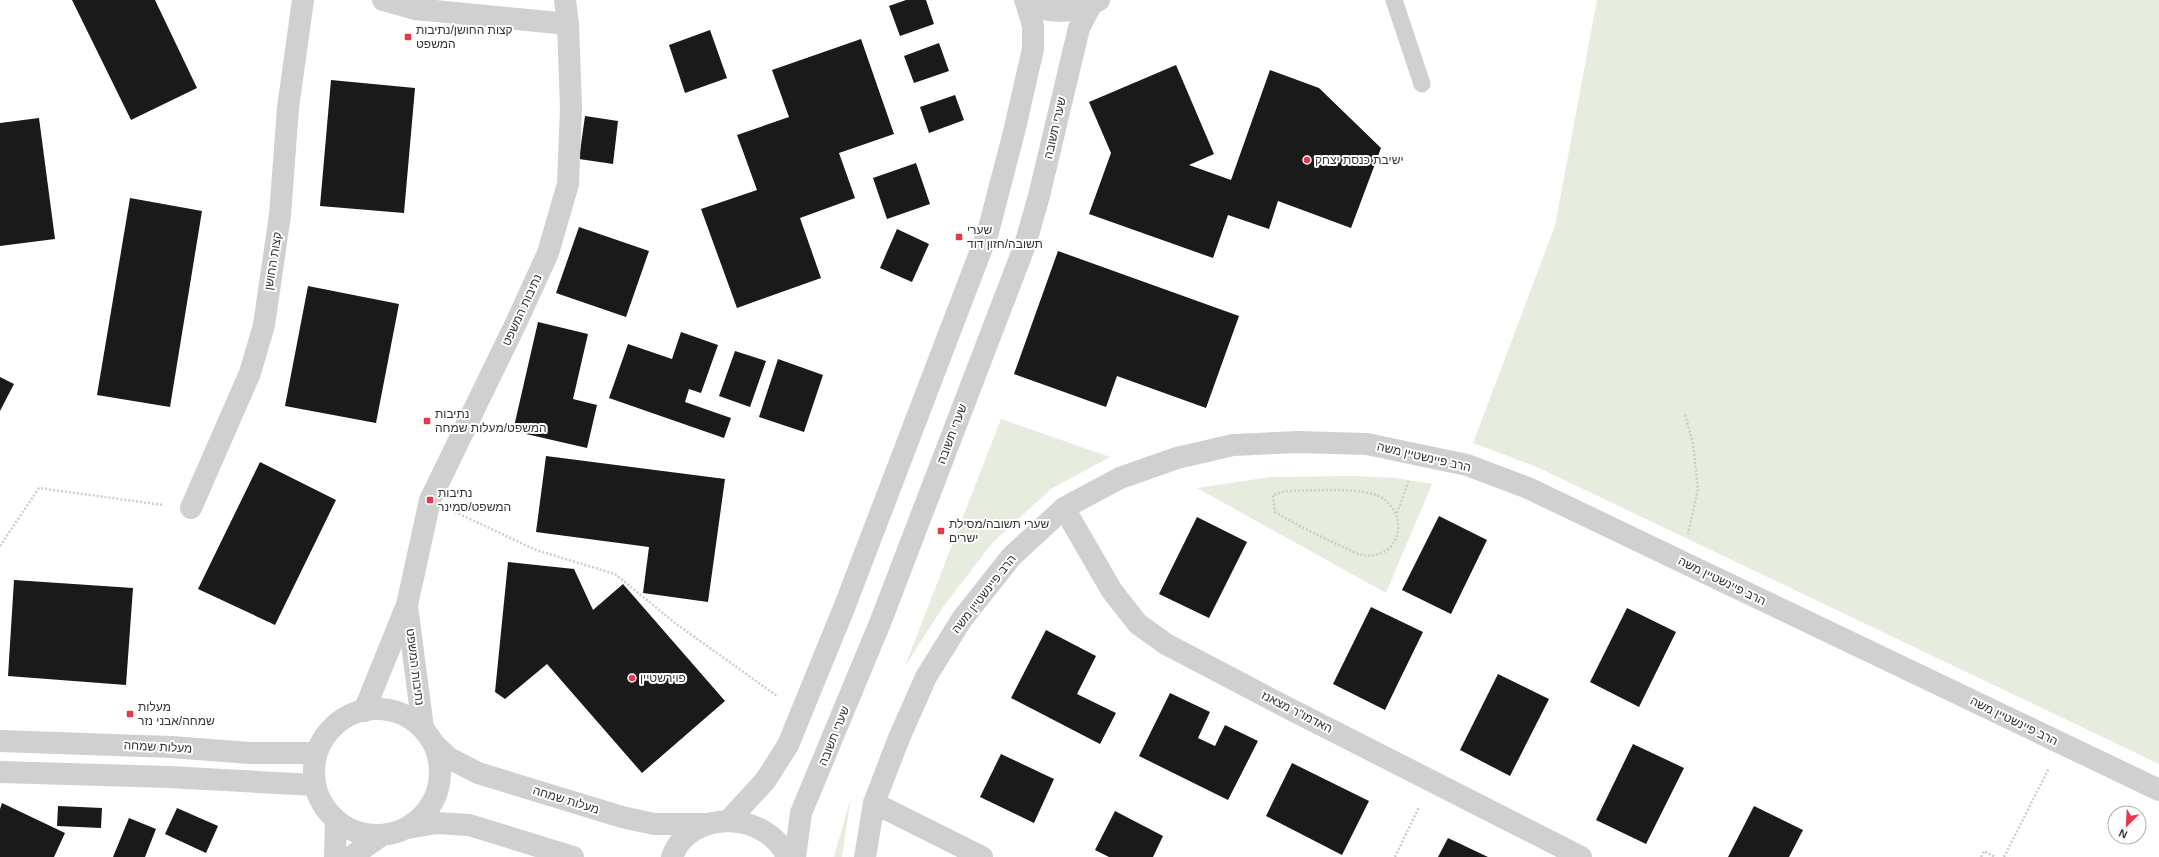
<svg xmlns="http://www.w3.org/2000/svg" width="2159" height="857" font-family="Arial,Heebo,sans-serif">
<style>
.green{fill:#e6ecde}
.building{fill:#1a1a1a}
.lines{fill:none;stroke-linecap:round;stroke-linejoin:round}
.path{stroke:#cdcdcd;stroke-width:2.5;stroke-dasharray:2 2;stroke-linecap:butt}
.service{stroke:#d0d0d0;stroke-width:17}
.minor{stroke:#d0d0d0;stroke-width:22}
.tertiary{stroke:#d0d0d0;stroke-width:22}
.poi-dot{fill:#e83748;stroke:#fff;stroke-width:1.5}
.labels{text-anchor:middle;stroke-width:4;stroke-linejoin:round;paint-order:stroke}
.poi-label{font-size:12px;fill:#333;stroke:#fff;text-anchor:start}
.street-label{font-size:12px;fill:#333;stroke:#fff}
</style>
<rect width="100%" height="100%" fill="#fff"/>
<g class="green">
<path d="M1597 0H2159V764L1537 467 1473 443 1555 226Z"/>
<path d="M1001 419 1110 457 1051 489 993 542 943 607 905 666Z"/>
<path d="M1354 476 1396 478 1432 484 1386 593 1197 488 1271 477Z"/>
<path d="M851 797 842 857H834Z"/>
</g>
<g class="building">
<path d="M72 0H155L197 88 131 120Z"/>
<path d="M906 0H926L934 24 900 36 889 6Z"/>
<path d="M710 30 727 78 685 93 669 45Z"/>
<path d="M861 39 894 134 839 153 855 198 800 218 821 278 737 308 701 209 757 190 737 135 789 117 772 70Z"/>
<path d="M939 43 949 71 914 83 904 56Z"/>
<path d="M1176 65 1214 154 1189 165 1231 180 1270 70 1319 88 1381 148 1351 228 1278 201 1269 229 1228 215 1213 258 1089 214 1111 153 1089 102Z"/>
<path d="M331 80 415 88 404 213 320 206Z"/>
<path d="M955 95 964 120 929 133 920 107Z"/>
<path d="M585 116 618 121 613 164 579 159Z"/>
<path d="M39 118 55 239 0 246V123Z"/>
<path d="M916 163 930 204 887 219 873 178Z"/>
<path d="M130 198 202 211 170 407 97 395Z"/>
<path d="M579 227 649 251 626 317 556 293Z"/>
<path d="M897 229 929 244 912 282 880 268Z"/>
<path d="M1058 251 1239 316 1206 408 1117 376 1106 407 1014 374Z"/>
<path d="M308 286 399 304 376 423 285 406Z"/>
<path d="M538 322 588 334 573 399 597 405 587 448 513 431Z"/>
<path d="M681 332 718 345 701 393 689 389 685 402 731 418 724 438 609 398 628 344 672 359Z"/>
<path d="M735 351 766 361 750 407 719 396Z"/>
<path d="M778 359 823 375 804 432 759 417Z"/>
<path d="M0 377 14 384 0 411Z"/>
<path d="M546 456 725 479 708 602 643 593 649 547 536 532Z"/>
<path d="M260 462 336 500 275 625 198 589Z"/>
<path d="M1439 516 1487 540 1451 614 1402 590Z"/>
<path d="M1197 517 1247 542 1209 618 1159 594Z"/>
<path d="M508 562 574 569 593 610 623 584 725 701 642 773 547 664 505 699 495 692Z"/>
<path d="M14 580 133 588 126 685 8 676Z"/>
<path d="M1371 607 1423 632 1385 710 1333 684Z"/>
<path d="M1627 608 1676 632 1639 707 1590 682Z"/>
<path d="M1046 630 1096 656 1077 694 1116 713 1100 744 1011 698Z"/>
<path d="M1498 674 1549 699 1510 776 1460 750Z"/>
<path d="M1170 693 1210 712 1198 738 1215 746 1225 725 1258 741 1228 800 1139 756Z"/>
<path d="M1633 744 1684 768 1646 844 1596 820Z"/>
<path d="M1001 754 1054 779 1034 823 980 797Z"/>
<path d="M1292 763 1369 801 1342 855 1266 816Z"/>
<path d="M2 803 65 833 54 857H0V809Z"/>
<path d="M58 806 102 808 101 828 57 826Z"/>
<path d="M1754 806 1803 830 1789 857H1728Z"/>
<path d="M177 808 218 826 206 853 165 834Z"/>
<path d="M1115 811 1163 836 1153 857H1109L1095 850Z"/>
<path d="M129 818 156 829 145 857H113Z"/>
<path d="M1448 838 1488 857H1438Z"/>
</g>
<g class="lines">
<g class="path">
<path d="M1685 415 1693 443 1698 489 1688 534"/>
<path d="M1286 491C1309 491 1364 486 1382 498 1411 517 1399 561 1362 555 1356 554 1349 549 1343 547 1319 536 1297 525 1275 512L1273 495Z"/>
<path d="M455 512 536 550 615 574 675 623 777 696"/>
<path d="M1397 513 1409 480"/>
<path d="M0 546 39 488 163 505"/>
<path d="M1395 857 1419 807"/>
<path d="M1981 857 1984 851 1995 857"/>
<path d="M2004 857 2049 768"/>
</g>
<path class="service" d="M1394 0 1422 84"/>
<g class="minor">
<path d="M383 0 415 9 568 24"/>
<path d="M191 508 250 373 264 325 280 215 288 108 303 0"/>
<path d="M1064 508 1112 591 1138 624 1166 644 1284 706 1581 857"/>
<path d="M407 606 423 728"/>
<path d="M364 711 407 605 430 500 517 321 548 253 568 184 571 107 568 24 565 0"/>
<path d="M874 803 982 857"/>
<path d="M865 857 874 803 899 738 926 677 962 619 1011 557 1064 508 1120 478 1177 458 1233 445 1298 442 1367 444 1467 465 1528 488 2159 790"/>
</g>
<g class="tertiary">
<path d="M1025 0C1045 15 1078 14 1099 0"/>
<circle cx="377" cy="772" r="63"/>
<path d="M0 741 171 747 250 753H316"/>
<path d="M434 744 449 758 478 773 622 817 654 824H707"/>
<path d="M0 772 169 777 315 785"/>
<path d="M729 820 765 781 788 745 844 608 988 232 1014 132 1033 49V26L1026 2"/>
<path d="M408 828 436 823 469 825 573 857"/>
<path d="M335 857 336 820"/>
<path d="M351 857 382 835"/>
<path d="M672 857C690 808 767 811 787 857"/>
<path d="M795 857 801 813 880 623 1025 245 1039 196 1079 28 1091 5"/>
</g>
</g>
<g class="poi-dot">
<rect x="404" y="33" width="8" height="8" rx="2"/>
<circle cx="1307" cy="160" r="4"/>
<rect x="955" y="233" width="8" height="8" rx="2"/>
<rect x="423" y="417" width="8" height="8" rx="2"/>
<rect x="426" y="496" width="8" height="8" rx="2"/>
<rect x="937" y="527" width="8" height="8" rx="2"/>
<circle cx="632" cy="678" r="4"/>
<rect x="126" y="710" width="8" height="8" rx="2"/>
</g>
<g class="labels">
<g class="poi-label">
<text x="416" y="34">קצות החושן/נתיבות<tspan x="416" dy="14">המשפט</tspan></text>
<text x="1315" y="164">ישיבת כנסת יצחק</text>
<text x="967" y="234">שערי<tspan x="967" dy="14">תשובה/חזון דוד</tspan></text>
<text x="435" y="418">נתיבות<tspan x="435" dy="14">המשפט/מעלות שמחה</tspan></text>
<text x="438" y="497">נתיבות<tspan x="438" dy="14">המשפט/סמינר</tspan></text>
<text x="949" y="528">שערי תשובה/מסילת<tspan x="949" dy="14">ישרים</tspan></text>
<text x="640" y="682">פוירשטיין</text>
<text x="138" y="711">מעלות<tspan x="138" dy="14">שמחה/אבני נזר</tspan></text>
</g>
<g class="street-label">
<text transform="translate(1055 128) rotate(-77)" y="4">שערי תשובה</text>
<text transform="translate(273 261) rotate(-81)" y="4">קצות החושן</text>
<text transform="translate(522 310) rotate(-65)" y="4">נתיבות המשפט</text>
<text transform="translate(952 434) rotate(-69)" y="4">שערי תשובה</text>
<text transform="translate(1424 457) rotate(13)" y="4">הרב פיינשטיין משה</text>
<text transform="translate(1722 581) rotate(26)" y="4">הרב פיינשטיין משה</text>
<text transform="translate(984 594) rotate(-52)" y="4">הרב פיינשטיין משה</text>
<text transform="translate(415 667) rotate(83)" y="4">נתיבות המשפט</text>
<text transform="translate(1297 712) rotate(27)" y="4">האדמו"ר מצאנז</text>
<text transform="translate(2014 721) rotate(26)" y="4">הרב פיינשטיין משה</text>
<text transform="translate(834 736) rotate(-68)" y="4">שערי תשובה</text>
<text transform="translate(158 747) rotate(3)" y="4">מעלות שמחה</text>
<text transform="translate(566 800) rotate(17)" y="4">מעלות שמחה</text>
</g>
</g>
<g transform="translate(2127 825) rotate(204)"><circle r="19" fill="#ffffff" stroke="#adadad"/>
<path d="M0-3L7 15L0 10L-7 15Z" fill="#e83748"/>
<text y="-6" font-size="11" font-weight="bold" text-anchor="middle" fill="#333333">N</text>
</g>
</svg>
